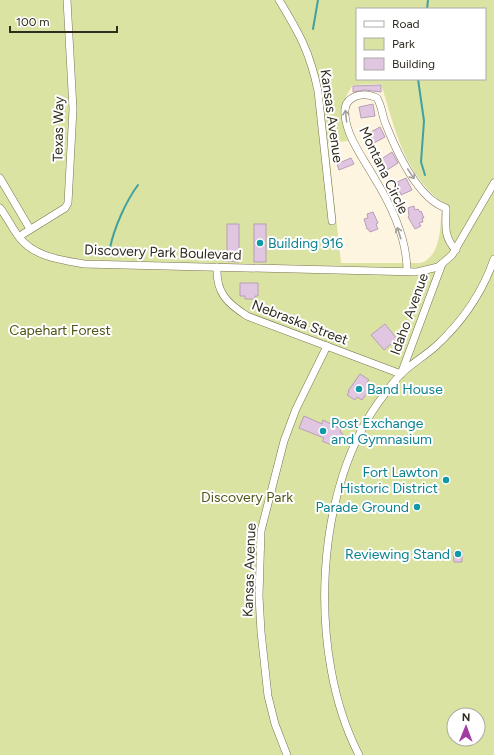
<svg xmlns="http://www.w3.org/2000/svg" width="494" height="755" font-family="Figtree,sans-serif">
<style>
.green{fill:#dae3a1;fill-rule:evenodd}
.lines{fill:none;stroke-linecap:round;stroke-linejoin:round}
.stream{stroke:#42a0a0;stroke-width:2}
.building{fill:#e1c6e1;stroke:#b79eb8}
.street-casing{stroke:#7e7253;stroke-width:8}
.street{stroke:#fff;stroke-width:7}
.oneway{stroke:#a3a09a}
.culture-dot{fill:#0f9aa8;stroke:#fff;stroke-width:1.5}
.labels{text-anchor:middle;stroke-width:4;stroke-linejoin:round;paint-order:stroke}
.street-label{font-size:14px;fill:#322c1f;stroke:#fff}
.culture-label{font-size:14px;fill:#0d838f;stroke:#fff;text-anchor:start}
.park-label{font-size:14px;fill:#505613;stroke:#fff}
</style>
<rect width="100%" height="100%" fill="#fef5e1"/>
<path class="green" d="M0 0H494V755H0ZM357 9H485V79H357ZM381 84C396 131 402 169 442 203 440 222 443 255 421 263H341L328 143 348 141C340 114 337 109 353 85ZM454 715H478V739H454Z"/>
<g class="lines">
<g class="stream">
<path d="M427 9 428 0"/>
<path d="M313 29 318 0"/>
<path d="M418 79 424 121 421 162 425 175"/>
<path d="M110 248C114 228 126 201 138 185"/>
</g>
</g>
<g class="building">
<path d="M381 85V92L365 90 353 92V86Z"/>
<path d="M373 104 375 116 361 118 359 107Z"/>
<path d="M380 127 385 137 374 143 369 133Z"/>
<path d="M392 152 398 163 387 170 380 160Z"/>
<path d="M351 158 354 164 339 170 337 164Z"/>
<path d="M406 178 412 190 401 195 400 192 398 193 394 187 399 185 397 182Z"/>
<path d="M414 206 415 210 418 209 420 212 421 211 424 218H422L423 222 419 223 421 226 415 229 408 217 409 216 408 208Z"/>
<path d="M373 212 378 223 376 224 378 229 370 232 368 229H367L364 219 368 218 367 214Z"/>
<path d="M227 224H239V262L227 261Z"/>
<rect x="254" y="224" width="12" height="38"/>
<path d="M240 283H258V296H255V299H245V296H240Z"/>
<path d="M385 324 397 339 384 350 371 335Z"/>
<path d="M360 374 369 380 366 383 371 387 362 400 357 397 355 400 347 395 349 392 348 391Z"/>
<path d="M304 416 322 424 323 420 341 429 340 432 343 434 339 445 335 443 334 446 322 441 324 438 299 428Z"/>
<path d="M462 551V562H454L453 552Z"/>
</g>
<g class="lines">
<defs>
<g id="street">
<path d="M279 0C299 33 310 52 318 91L332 221"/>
<path d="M0 178 30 229"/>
<path d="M0 208C7 217 12 228 19 237 34 257 61 260 84 264L417 272 438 267 452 255 494 183"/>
<path d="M23 234 65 208 68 203 73 109 67 0"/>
<path d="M217 267C216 293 227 303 247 316L401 374"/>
<path d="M407 271C407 240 391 205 375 179 364 159 347 138 345 115 343 96 362 91 377 98 382 106 382 116 386 125 396 150 418 199 446 208 446 225 443 237 456 250"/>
<path d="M401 374 442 264"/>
<path d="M287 755 275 724 268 696 261 632 259 596 261 531 284 441 296 409 327 346"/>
<path d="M359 755C307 655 313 485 384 395 389 388 395 380 401 374 412 363 425 356 436 346 462 322 483 291 494 259"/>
</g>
</defs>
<use href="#street" class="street-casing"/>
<use href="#street" class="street"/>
</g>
<defs><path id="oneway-shaft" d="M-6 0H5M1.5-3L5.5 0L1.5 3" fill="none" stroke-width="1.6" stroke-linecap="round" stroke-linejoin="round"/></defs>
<g class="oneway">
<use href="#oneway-shaft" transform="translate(346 116) rotate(-96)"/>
<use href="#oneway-shaft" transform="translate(411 174) rotate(56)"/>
<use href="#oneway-shaft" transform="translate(399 233) rotate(-108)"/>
</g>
<g class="culture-dot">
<circle cx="260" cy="243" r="4"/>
<circle cx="359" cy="389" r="4"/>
<circle cx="323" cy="431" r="4"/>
<circle cx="446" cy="480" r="4"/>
<circle cx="417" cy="507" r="4"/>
<circle cx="458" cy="554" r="4"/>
</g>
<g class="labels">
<g class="street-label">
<text transform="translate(332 116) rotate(82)" y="5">Kansas Avenue</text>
<text transform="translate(58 129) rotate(-89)" y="5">Texas Way</text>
<text transform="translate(384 170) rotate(64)" y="5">Montana Circle</text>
<text transform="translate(163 252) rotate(2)" y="5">Discovery Park Boulevard</text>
<text transform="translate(409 314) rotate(-70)" y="5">Idaho Avenue</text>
<text transform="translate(300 322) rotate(21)" y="5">Nebraska Street</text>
<text transform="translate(249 570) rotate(-88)" y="5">Kansas Avenue</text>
</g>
<g class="culture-label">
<text x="268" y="248">Building 916</text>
<text x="367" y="394">Band House</text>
<text x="331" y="428">Post Exchange<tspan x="331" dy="16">and Gymnasium</tspan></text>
<text x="438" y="477" text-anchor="end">Fort Lawton<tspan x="438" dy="16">Historic District</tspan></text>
<text x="409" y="512" text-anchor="end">Parade Ground</text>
<text x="450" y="559" text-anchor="end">Reviewing Stand</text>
</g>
<g class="park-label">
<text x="60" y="335">Capehart Forest</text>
<text x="247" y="502">Discovery Park</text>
</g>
</g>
<rect x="356" y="8" width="130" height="72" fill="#ffffff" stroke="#adaba5"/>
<rect x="364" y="21" width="20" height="6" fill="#ffffff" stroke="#adaba5"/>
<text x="392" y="28" font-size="12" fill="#322c1f">Road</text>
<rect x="364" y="38" width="20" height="12" fill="#dae3a1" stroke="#adaba5"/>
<text x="392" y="48" font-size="12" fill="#322c1f">Park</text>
<rect x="364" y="58" width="20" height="12" fill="#e1c6e1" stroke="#adaba5"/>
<text x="392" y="68" font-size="12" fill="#322c1f">Building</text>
<g transform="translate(466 727) rotate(1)"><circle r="19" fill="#ffffff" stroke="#adaba5"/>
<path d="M0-3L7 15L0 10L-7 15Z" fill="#a13ca1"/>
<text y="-6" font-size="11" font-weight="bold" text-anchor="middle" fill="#322c1f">N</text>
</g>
<path d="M10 26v6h107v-6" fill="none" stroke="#322c1f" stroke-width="2"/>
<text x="16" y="26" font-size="12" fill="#322c1f" stroke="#ffffff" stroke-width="3" paint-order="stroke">100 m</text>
</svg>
